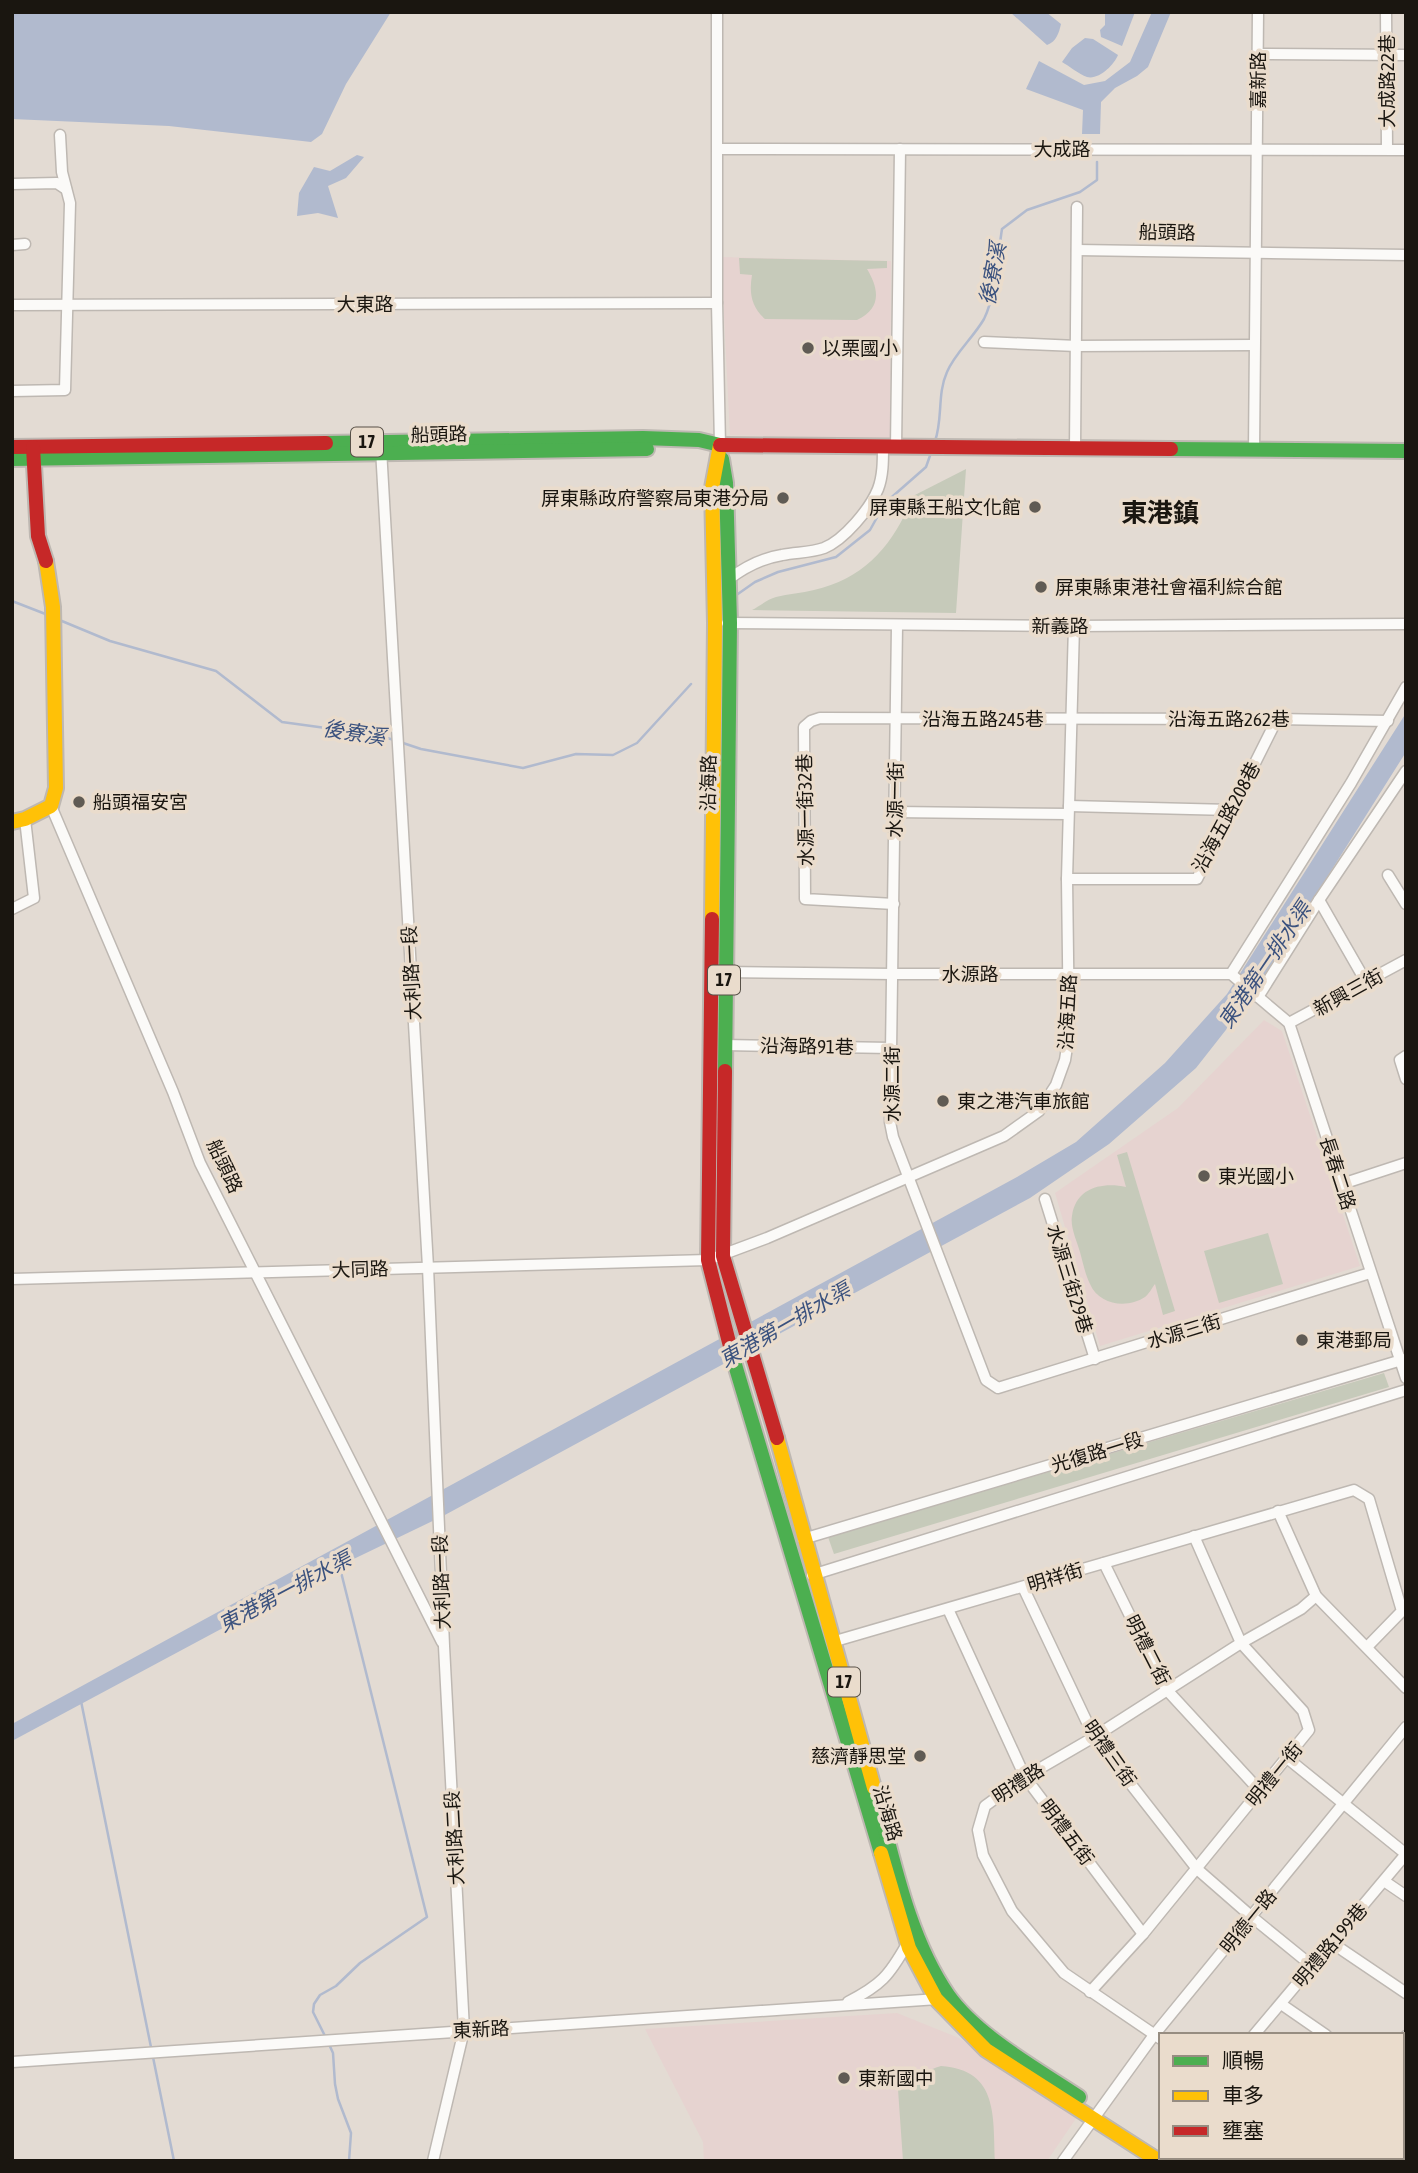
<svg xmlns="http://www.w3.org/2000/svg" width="1418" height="2173" font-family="'Asap Condensed','Noto Sans TC',sans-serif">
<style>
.education{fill:#e6d3d0}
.green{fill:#c6caba}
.water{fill:#b1bace}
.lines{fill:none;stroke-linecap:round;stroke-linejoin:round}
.stream{stroke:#b1bace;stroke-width:2.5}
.street-casing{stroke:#beb8b2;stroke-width:13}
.fast-casing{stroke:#beb8b2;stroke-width:18}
.slow-casing{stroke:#beb8b2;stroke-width:18}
.jam-casing{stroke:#beb8b2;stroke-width:18}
.street{stroke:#fbfaf8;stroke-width:10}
.fast{stroke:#4caf50;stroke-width:14}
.slow{stroke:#ffc107;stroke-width:14}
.jam{stroke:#c62828;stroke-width:14}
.poi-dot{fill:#605b54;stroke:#eadccc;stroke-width:2.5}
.labels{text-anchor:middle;stroke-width:7;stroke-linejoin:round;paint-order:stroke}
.shield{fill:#eadccc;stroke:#585148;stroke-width:2}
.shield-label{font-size:18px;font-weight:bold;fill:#1a1610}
.street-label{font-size:19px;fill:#1a1610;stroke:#eadccc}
.poi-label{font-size:19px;fill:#1a1610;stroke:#eadccc;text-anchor:start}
.water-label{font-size:21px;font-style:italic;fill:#3a517e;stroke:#eadccc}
.district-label{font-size:26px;font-weight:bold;fill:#1a1610;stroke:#eadccc}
</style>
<rect width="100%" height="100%" fill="#e3dbd3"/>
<g class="education">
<path d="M721 257 891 261 890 439 730 435Z"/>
<path d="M1264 1020 1282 1031 1360 1266 1100 1346 1055 1193 1178 1108Z"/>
<path d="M897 2013 959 2038 1077 2117 1047 2161H704L703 2142 645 2029Z"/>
</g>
<g class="green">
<path d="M739 258 887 261V268L867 269C879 289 882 308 857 320L765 319C751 307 749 292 752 275L740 274Z"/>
<path d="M966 469 956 613 752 610C760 606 768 599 776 597 788 594 802 593 814 590 866 578 894 544 913 496Z"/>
<path d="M1127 1152 1175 1311 1163 1315 1155 1284C1152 1288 1149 1294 1145 1297 1127 1309 1099 1305 1090 1284 1085 1274 1083 1263 1080 1252 1077 1241 1070 1227 1072 1216 1076 1187 1103 1182 1126 1187L1117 1155Z"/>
<path d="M1268 1233 1283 1284 1219 1303 1204 1251Z"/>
<path d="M1384 1373 1389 1387 834 1554 828 1537Z"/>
<path d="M941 2066C999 2070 993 2117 995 2161H903L897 2075H909L910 2086C918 2074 928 2070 941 2066Z"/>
</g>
<g class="water">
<path d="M12 12H391L346 84 322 134 311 142 169 126 12 119Z"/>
<path d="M1010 12H1046L1061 24C1059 33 1056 42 1047 45Z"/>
<path d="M1105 12H1135L1122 46 1101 37 1100 30 1105 25Z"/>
<path d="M1152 12H1171L1148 67 1137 76 1115 88 1101 102 1100 134H1082L1083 110 1026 89 1039 61 1084 85 1105 81 1130 62Z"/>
<path d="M1085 38 1093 39 1118 55C1114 65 1099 80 1087 77 1079 74 1069 66 1062 62L1072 48Z"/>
<path d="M357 155 364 157 346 178 328 186 338 218 318 213 297 216 299 193 314 167 330 171Z"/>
<path d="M1406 713V752L1251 998 1196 1068 1109 1144 1030 1198 443 1516 337 1567 12 1741V1724L1017 1177 1076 1142 1165 1063 1227 994Z"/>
</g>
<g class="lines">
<g class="stream">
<path d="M935 441C943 419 937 394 947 372 955 353 973 338 984 319 995 298 998 254 1002 229L1027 210 1080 192 1097 180V162"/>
<path d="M735 596 755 582 778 572 836 557 870 530 885 503 926 467 932 450"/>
<path d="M12 601 48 615"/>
<path d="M57 619 110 641 216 671 282 722 377 735 394 740"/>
<path d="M400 742 421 749 523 768 576 754 613 755 637 743 691 684"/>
<path d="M81 1701 174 2161"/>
<path d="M325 2036 313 2012 314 2004 320 1995 336 1986 360 1963 427 1917 339 1564"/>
<path d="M328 2042 333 2053 335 2084 338 2099 351 2133 349 2161"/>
</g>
<defs>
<g id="street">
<path d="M717 12V303L720 445"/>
<path d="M1386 12 1387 149"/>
<path d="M1258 54 1406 55"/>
<path d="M718 149 1406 150"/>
<path d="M12 184 57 183 66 189"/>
<path d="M12 245 25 244"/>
<path d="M1077 250 1406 255"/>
<path d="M12 305 717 303"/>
<path d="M984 342 1077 346 1254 345"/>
<path d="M12 391 65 390 70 203 62 172 60 135"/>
<path d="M896 447 900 149"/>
<path d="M1075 448 1077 207"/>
<path d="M381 449 428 1267 444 1646 464 2030 433 2161"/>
<path d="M1254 451 1258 12"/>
<path d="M729 579C745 567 763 558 782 555 796 552 810 553 824 548 844 540 870 509 878 489 883 476 883 461 883 447"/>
<path d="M727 623 1074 626 1406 624"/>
<path d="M897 626 890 1122 893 1137 986 1380 998 1388 1370 1273"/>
<path d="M51 806 173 1092 200 1163 442 1642"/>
<path d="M1069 806 1231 810"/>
<path d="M895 812 1068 814"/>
<path d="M1388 875 1406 904"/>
<path d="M1067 879H1197L1277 719"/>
<path d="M1319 900 1366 982"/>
<path d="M894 904 805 899 804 727 811 721 820 718 1277 719 1388 721"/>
<path d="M12 909 34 898 25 819"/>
<path d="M723 972 893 974H1231L1289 1023 1406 1378"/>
<path d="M1231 974 1351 783 1406 687"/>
<path d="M1258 997 1319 900 1406 771"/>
<path d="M1289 1023 1406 960"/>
<path d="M724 1045 891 1048"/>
<path d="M1406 1056 1400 1060 1406 1079"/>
<path d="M1342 1184 1406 1163"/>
<path d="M1045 1199 1095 1359"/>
<path d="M12 1279 708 1260 767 1238 1004 1136 1039 1111 1056 1085 1065 1060 1069 1034 1067 879 1074 626"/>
<path d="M1278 1511 1316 1596 1406 1688"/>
<path d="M803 1539 1405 1359"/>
<path d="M1104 1563 1166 1689 1260 1791"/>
<path d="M812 1575 1406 1390"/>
<path d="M1023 1587 1094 1737 1197 1869 1252 1917 1311 1965"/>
<path d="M948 1609 1025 1777 1143 1934"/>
<path d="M832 1642 1354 1490 1369 1499 1402 1611 1367 1647"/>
<path d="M1287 1758 1406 1854"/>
<path d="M1384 1881 1406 1896"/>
<path d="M1332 1943 1406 1993"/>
<path d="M1090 1992 1143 1934 1309 1730 1303 1711 1241 1643 1194 1536"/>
<path d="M848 2002C881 1985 889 1976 907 1944"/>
<path d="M1281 2004 1326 2035"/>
<path d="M1254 2035 1406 1854"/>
<path d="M1161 2039 1064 1973 1012 1911 983 1855 978 1830 985 1806 1025 1777 1094 1737 1241 1643 1301 1609 1316 1596"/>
<path d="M1402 2041 1406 2036"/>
<path d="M12 2062 938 1999"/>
<path d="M1353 2157 1359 2161"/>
<path d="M1063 2161 1154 2035 1406 1727"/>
<path d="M1322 2161 1324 2157"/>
</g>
<g id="fast">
<path d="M326 443 643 438 699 440 720 445"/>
<path d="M1171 449 1406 451"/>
<path d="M12 459 647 449"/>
<path d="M722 459 726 483 730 623 725 1071"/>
<path d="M733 1358 881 1853"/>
<path d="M874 1788C893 1857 907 1935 948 1995 977 2036 1037 2069 1079 2097"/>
<path d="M1173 2157 1178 2161"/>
</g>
<g id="slow">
<path d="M12 822 25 819 51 806 56 788 53 607 46 561"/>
<path d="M712 919 715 623 712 488 720 445"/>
<path d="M777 1438 874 1788"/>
<path d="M881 1853 909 1948 936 1999 986 2050 1159 2161"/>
</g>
<g id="jam">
<path d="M720 445 1171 449"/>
<path d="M12 447 326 443"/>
<path d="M33 447 38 536 46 561"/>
<path d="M712 919 708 1260 733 1358"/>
<path d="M725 1071 723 1256 777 1438"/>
</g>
</defs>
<use href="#street" class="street-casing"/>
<use href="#fast" class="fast-casing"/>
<use href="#slow" class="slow-casing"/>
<use href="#jam" class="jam-casing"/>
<use href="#street" class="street"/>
<use href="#fast" class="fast"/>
<use href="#slow" class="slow"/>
<use href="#jam" class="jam"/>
</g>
<g class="poi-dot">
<circle cx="808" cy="348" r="7"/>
<circle cx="783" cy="498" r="7"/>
<circle cx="1035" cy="507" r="7"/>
<circle cx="1041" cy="587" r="7"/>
<circle cx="79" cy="802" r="7"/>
<circle cx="943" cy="1101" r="7"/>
<circle cx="1204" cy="1176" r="7"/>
<circle cx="1302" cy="1340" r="7"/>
<circle cx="920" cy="1756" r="7"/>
<circle cx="844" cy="2078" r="7"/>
</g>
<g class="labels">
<g class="shield">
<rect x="351" y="427.5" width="32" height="29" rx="5"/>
<rect x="708" y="965.5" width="32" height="29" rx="5"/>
<rect x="828" y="1667.5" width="32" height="29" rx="5"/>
</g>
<g class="shield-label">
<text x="367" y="448">17</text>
<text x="724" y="986">17</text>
<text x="844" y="1688">17</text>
</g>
<g class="street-label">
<text transform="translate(1258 80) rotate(-90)" y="7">嘉新路</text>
<text transform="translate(1387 81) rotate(-90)" y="7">大成路22巷</text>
<text x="1062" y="156">大成路</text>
<text transform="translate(1167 232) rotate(1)" y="7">船頭路</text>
<text x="365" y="311">大東路</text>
<text transform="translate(439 434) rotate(-1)" y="7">船頭路</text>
<text x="1060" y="633">新義路</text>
<text x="983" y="726">沿海五路245巷</text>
<text x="1229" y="726">沿海五路262巷</text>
<text transform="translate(708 783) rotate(-89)" y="7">沿海路</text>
<text transform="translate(895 800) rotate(-89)" y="7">水源一街</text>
<text transform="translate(805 810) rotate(-91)" y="7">水源一街32巷</text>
<text transform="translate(1226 817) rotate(-62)" y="7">沿海五路208巷</text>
<text transform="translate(411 973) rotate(-93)" y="7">大利路一段</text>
<text x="970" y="981">水源路</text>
<text transform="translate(1348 992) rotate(-29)" y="7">新興三街</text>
<text transform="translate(1067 1012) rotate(-87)" y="7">沿海五路</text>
<text transform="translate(807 1046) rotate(1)" y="7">沿海路91巷</text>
<text transform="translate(892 1084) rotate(-90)" y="7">水源二街</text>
<text transform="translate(225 1166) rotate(65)" y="7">船頭路</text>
<text transform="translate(1338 1173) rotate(72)" y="7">長春二路</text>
<text transform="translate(360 1269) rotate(-2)" y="7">大同路</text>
<text transform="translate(1070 1279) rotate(73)" y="7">水源三街29巷</text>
<text transform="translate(1184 1331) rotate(-17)" y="7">水源三街</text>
<text transform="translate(1097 1452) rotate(-17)" y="7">光復路一段</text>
<text transform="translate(1055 1577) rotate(-17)" y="7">明祥街</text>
<text transform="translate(441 1582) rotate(-92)" y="7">大利路一段</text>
<text transform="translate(1148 1650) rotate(63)" y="7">明禮二街</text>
<text transform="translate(1110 1753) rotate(55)" y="7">明禮三街</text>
<text transform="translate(1274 1774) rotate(-51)" y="7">明禮一街</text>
<text transform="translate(1018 1783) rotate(-33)" y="7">明禮路</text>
<text transform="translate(888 1813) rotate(73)" y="7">沿海路</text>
<text transform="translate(1067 1832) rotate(53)" y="7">明禮五街</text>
<text transform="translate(454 1838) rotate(-93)" y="7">大利路二段</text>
<text transform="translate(1248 1921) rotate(-51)" y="7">明德一路</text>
<text transform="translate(1330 1945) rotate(-50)" y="7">明禮路199巷</text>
<text transform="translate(481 2029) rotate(-3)" y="7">東新路</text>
</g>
<g class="poi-label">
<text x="822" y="355">以栗國小</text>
<text x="769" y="505" text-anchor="end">屏東縣政府警察局東港分局</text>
<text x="1021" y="514" text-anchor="end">屏東縣王船文化館</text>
<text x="1055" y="594">屏東縣東港社會福利綜合館</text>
<text x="93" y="809">船頭福安宮</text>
<text x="957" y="1108">東之港汽車旅館</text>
<text x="1218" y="1183">東光國小</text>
<text x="1316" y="1347">東港郵局</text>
<text x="906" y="1763" text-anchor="end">慈濟靜思堂</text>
<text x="858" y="2085">東新國中</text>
</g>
<g class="water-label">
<text transform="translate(993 274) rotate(-79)" y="7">後寮溪</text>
<text transform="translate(354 733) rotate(9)" y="7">後寮溪</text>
<text transform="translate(1265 965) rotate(-56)" y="7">東港第一排水渠</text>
<text transform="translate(785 1325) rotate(-30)" y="7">東港第一排水渠</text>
<text transform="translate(285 1592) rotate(-28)" y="7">東港第一排水渠</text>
</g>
<g class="district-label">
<text x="1160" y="522">東港鎮</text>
</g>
</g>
<rect width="1418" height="2173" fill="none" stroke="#1a1610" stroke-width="28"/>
<rect x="1159" y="2033" width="245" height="126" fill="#eadccc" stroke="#978d81" stroke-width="2"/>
<rect x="1173" y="2056" width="35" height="10" fill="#4caf50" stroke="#978d81" stroke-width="2"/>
<text x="1222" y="2068" font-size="21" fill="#1a1610">順暢</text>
<rect x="1173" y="2091" width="35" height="10" fill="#ffc107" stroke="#978d81" stroke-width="2"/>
<text x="1222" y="2103" font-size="21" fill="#1a1610">車多</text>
<rect x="1173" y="2126" width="35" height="10" fill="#c62828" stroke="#978d81" stroke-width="2"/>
<text x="1222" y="2138" font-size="21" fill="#1a1610">壅塞</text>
</svg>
